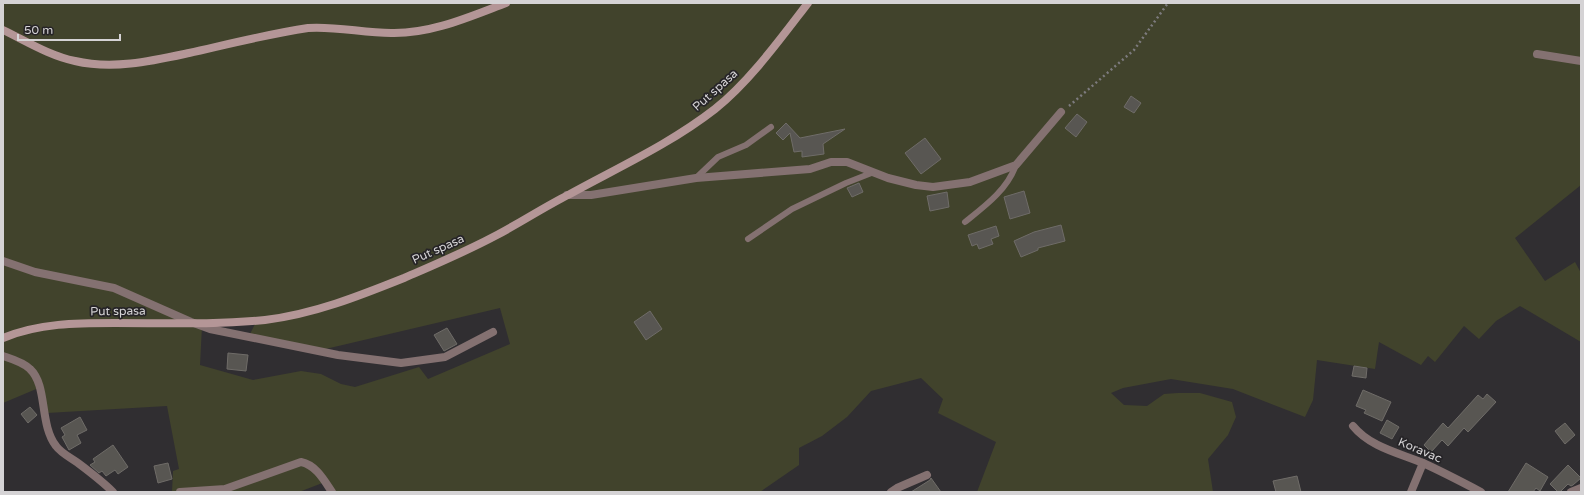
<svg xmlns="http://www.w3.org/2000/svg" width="1584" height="495" font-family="'Varela Round',sans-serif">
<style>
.green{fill:#41432c;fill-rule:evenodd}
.building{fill:#585652;stroke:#6f6c68}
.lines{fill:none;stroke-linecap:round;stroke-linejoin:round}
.path{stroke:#7d7b7e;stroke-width:2.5;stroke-dasharray:2 3;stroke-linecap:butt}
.lane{stroke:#847171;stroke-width:6}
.street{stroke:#847171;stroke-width:8}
.secondary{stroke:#b49697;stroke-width:8}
.labels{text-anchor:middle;stroke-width:3.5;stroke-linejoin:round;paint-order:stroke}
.street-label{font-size:12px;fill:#d5d3d5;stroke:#262427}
</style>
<rect width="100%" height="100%" fill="#302e31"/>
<path class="green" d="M3 3H1581V185L1515 238 1545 281 1575 262 1581 273V342L1520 306 1496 321 1479 339 1464 326 1435 362 1428 356 1421 365 1379 342 1375 369 1317 360 1313 400 1305 417 1233 389 1171 379 1123 388 1111 393 1124 405 1147 406 1164 394 1178 393H1200L1232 402 1236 417 1228 435 1208 459 1213 492H977L996 442 938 413 943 399 921 378 871 391 847 417 822 436 799 448V465L760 492H332L325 482 299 492H172L173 471 179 469 167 406 47 413 41 387 3 403ZM500 308 510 344 428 379 419 367 355 387 341 384 321 374 301 371 253 380 200 365 202 326 255 324 248 338 317 351Z"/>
<g class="building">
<path d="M1131 96 1141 103 1134 113 1124 107Z"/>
<path d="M1077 114 1087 122 1076 137 1065 128Z"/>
<path d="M786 123 800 138 845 129 823 144 824 154 802 157V151L794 152 790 133 783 140 776 133Z"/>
<path d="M925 138 941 159 921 174 905 153Z"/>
<path d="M859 183 863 192 852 197 847 188Z"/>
<path d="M1024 191 1030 213 1010 219 1004 197Z"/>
<path d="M947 192 949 207 930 211 927 196Z"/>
<path d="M1061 225 1065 241 1038 248V250L1021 257 1014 241 1034 232Z"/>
<path d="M996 226 999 236 991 239 993 244 979 249 977 244 972 246 968 235Z"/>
<path d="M650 311 662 329 646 340 634 322Z"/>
<path d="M447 328 457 344 444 351 434 335Z"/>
<path d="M228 353 248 355 246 371 227 369Z"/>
<path d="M1354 366 1367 368 1366 378 1352 376Z"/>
<path d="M1363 390 1391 402 1382 421 1364 413 1366 410 1356 406Z"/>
<path d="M1487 394 1496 402 1468 432 1464 428 1448 446 1442 440 1431 452 1424 445 1443 423 1448 428 1478 395 1483 399Z"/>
<path d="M30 407 37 415 28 423 21 414Z"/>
<path d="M80 417 87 430 77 435 81 443 69 450 62 437 65 435 61 428Z"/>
<path d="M1387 420 1399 427 1392 439 1380 433Z"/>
<path d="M1565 423 1575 435 1565 444 1555 431Z"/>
<path d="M113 445 128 467 118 474 115 470 106 476 102 471 99 473 90 465 95 462 93 459Z"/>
<path d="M168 463 172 479 158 483 154 466Z"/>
<path d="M1526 463 1548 477 1540 491 1536 488 1533 492H1508Z"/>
<path d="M1568 465 1581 478 1573 485 1571 486 1568 484 1560 492H1558L1550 484Z"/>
<path d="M1297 476 1301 492H1276L1273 481Z"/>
<path d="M931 478 941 492H911L930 480Z"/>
</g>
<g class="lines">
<path class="path" d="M1069 106 1134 50 1168 3"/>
<g class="lane">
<path d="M696 178 718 157 746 145 771 127"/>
<path d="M965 222C985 206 1007 190 1016 165"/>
<path d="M748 239 792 209 846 183 874 172"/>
</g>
<g class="street">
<path d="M1537 54 1581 61"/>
<path d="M567 195H591L696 178 810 169 831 162H847L888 178 916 185 933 187 970 182 1016 165 1061 112"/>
<path d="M3 261 35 272 114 288 191 322 210 329 338 355 401 363 445 357 493 332"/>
<path d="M3 356C12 359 23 362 30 369 48 386 39 424 56 446 61 453 71 458 78 463 90 472 102 481 113 492"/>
<path d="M1353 426C1370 447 1399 453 1423 463 1443 472 1462 482 1481 492"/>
<path d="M180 492 225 489 301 462C316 465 324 480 332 492"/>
<path d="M891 492 897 488 927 475"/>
<path d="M1411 492 1423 463"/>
<path d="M1571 492 1581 488"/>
</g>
<g class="secondary">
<path d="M3 30C26 41 50 56 75 61 113 70 152 61 189 53 229 44 268 34 308 28 336 26 363 33 391 33 431 34 469 17 506 3"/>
<path d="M3 338C39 323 77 323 115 323 164 323 216 325 265 320 314 314 359 296 404 278 434 265 465 252 495 236 520 223 544 207 570 194 619 167 670 144 715 109 750 81 781 38 808 3"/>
</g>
</g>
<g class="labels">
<g class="street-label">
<text transform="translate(715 90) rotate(-42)" y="4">Put spasa</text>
<text transform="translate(438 249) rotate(-24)" y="4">Put spasa</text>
<text transform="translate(118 311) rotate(-1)" y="4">Put spasa</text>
<text transform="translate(1420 450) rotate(23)" y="4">Koravac</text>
</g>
</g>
<rect width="1584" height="495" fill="none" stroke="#d5d3d5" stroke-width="8"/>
<path d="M18 34v6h102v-6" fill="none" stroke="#d5d3d5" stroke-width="2"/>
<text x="24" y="34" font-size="12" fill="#d5d3d5" stroke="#262427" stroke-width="3" paint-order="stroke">50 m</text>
</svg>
